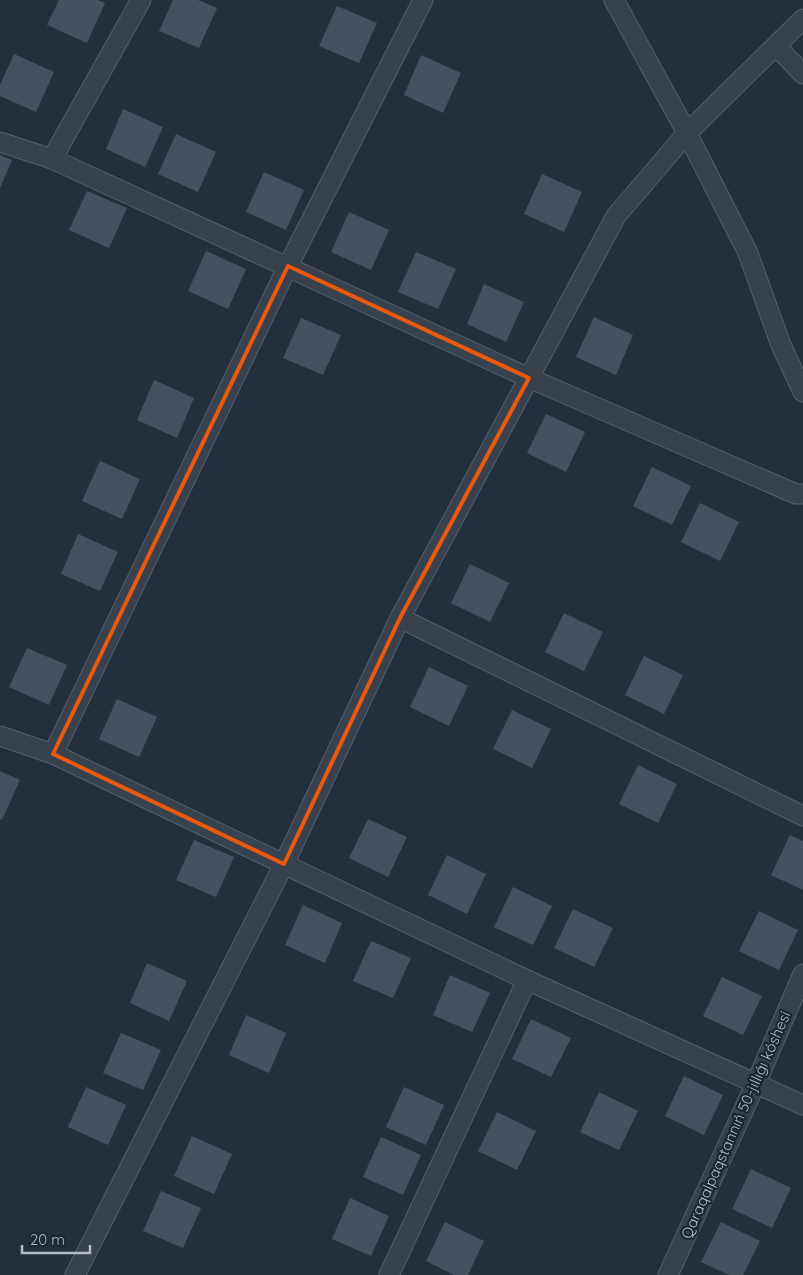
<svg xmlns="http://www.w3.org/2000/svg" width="803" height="1275" font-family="Quicksand,sans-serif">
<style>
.building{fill:#455162}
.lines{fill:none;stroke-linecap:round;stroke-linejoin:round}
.street-casing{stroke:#565f6c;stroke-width:21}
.street{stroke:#38414e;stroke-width:19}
.marked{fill:none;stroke:#e8590c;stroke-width:4;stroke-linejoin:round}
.labels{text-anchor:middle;stroke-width:4.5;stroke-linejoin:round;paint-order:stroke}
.street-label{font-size:15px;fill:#b4bcc9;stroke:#1d2633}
</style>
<rect width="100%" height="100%" fill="#242f3e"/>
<g class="building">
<path d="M59 0H98L105 3 87 43 47 25Z"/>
<path d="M173 0H198L217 8 199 48 159 31Z"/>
<path d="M337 6 377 23 359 63 319 46Z"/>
<path d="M14 54 54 72 36 112 0 96V85Z"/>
<path d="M421 55 461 73 443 113 404 95Z"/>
<path d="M123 109 163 127 145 167 106 149Z"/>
<path d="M176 134 216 152 198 192 158 174Z"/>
<path d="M0 155 12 160 0 188Z"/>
<path d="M264 172 304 190 286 230 246 212Z"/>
<path d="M542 174 582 192 564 232 524 214Z"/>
<path d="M87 191 127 208 109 248 69 230Z"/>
<path d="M349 212 389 230 371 270 331 252Z"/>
<path d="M206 251 246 269 228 309 188 291Z"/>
<path d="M416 252 456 269 438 309 398 292Z"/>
<path d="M484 284 524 302 506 342 467 324Z"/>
<path d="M594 317 633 335 616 375 576 357Z"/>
<path d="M301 318 341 335 323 375 283 358Z"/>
<path d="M154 380 194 398 177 438 137 420Z"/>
<path d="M546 414 585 432 566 472 527 453Z"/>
<path d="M100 461 140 479 122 519 82 501Z"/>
<path d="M652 467 691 486 672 525 633 506Z"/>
<path d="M700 503 739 522 720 561 681 542Z"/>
<path d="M78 534 118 552 100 591 61 574Z"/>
<path d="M470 564 509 583 490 622 451 603Z"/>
<path d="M564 613 603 632 584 671 545 652Z"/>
<path d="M27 648 67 665 49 705 9 687Z"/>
<path d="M644 656 683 675 664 714 625 695Z"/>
<path d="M429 667 468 686 449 726 410 707Z"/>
<path d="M117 699 157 717 139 757 99 739Z"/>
<path d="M512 710 551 729 532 768 493 749Z"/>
<path d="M638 765 677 784 658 823 619 804Z"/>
<path d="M0 771 20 780 2 820 0 819Z"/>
<path d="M368 819 407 837 388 877 349 858Z"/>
<path d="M790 835 803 841V890L771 875Z"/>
<path d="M194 840 234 857 216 897 176 880Z"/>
<path d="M447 855 486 874 467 914 428 895Z"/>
<path d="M513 887 552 906 533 945 494 927Z"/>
<path d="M303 905 342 923 325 963 285 945Z"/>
<path d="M573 909 613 928 594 967 554 948Z"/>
<path d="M759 911 798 930 779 970 739 951Z"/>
<path d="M371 941 411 958 393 998 353 981Z"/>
<path d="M147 963 187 981 169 1021 130 1003Z"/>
<path d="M450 975 490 993 472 1032 433 1015Z"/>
<path d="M722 977 762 996 743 1035 703 1016Z"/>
<path d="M246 1015 286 1033 269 1073 229 1055Z"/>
<path d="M531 1019 571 1038 551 1077 512 1059Z"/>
<path d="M121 1033 161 1050 143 1090 103 1073Z"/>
<path d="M684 1076 723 1095 704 1135 665 1116Z"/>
<path d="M86 1087 126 1105 108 1145 68 1127Z"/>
<path d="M404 1087 444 1105 426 1145 386 1127Z"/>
<path d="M599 1092 638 1111 619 1150 580 1132Z"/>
<path d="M497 1112 536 1131 517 1170 478 1151Z"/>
<path d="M192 1136 232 1154 214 1194 174 1176Z"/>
<path d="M381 1137 421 1155 403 1195 363 1177Z"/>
<path d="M751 1169 791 1188 772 1228 732 1209Z"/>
<path d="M161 1191 201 1208 183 1248 143 1231Z"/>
<path d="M350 1198 389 1216 371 1256 332 1239Z"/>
<path d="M445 1222 484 1241 468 1275H454L426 1261Z"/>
<path d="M721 1222 760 1241 743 1275H729L701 1262Z"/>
</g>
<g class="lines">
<defs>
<g id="street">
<path d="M614 0 687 133 748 253 781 345 803 392"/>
<path d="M776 46 803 74"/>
<path d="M0 142 52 159 529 378 796 494H803"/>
<path d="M52 159 141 0"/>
<path d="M400 618 803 816"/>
<path d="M0 736 53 754 527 980 803 1105"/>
<path d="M53 754 288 266 423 0"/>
<path d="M75 1275 284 864 400 618 616 216 687 133 803 19"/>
<path d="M389 1275 527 980"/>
<path d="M668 1275 756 1083 803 974"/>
</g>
</defs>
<use href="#street" class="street-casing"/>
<use href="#street" class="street"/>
</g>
<path class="marked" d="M288 266 529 378 400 618 284 864 53 754Z"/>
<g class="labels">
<g class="street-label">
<text transform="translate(736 1125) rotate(-66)" y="5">Qaraqalpaqstannıń 50-jıllıǵı kóshesi</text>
</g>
</g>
<path d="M22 1245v8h68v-8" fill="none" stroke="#b4bcc9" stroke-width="2.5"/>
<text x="30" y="1245" font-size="15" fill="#b4bcc9" stroke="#1d2633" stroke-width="4" paint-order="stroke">20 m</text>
</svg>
